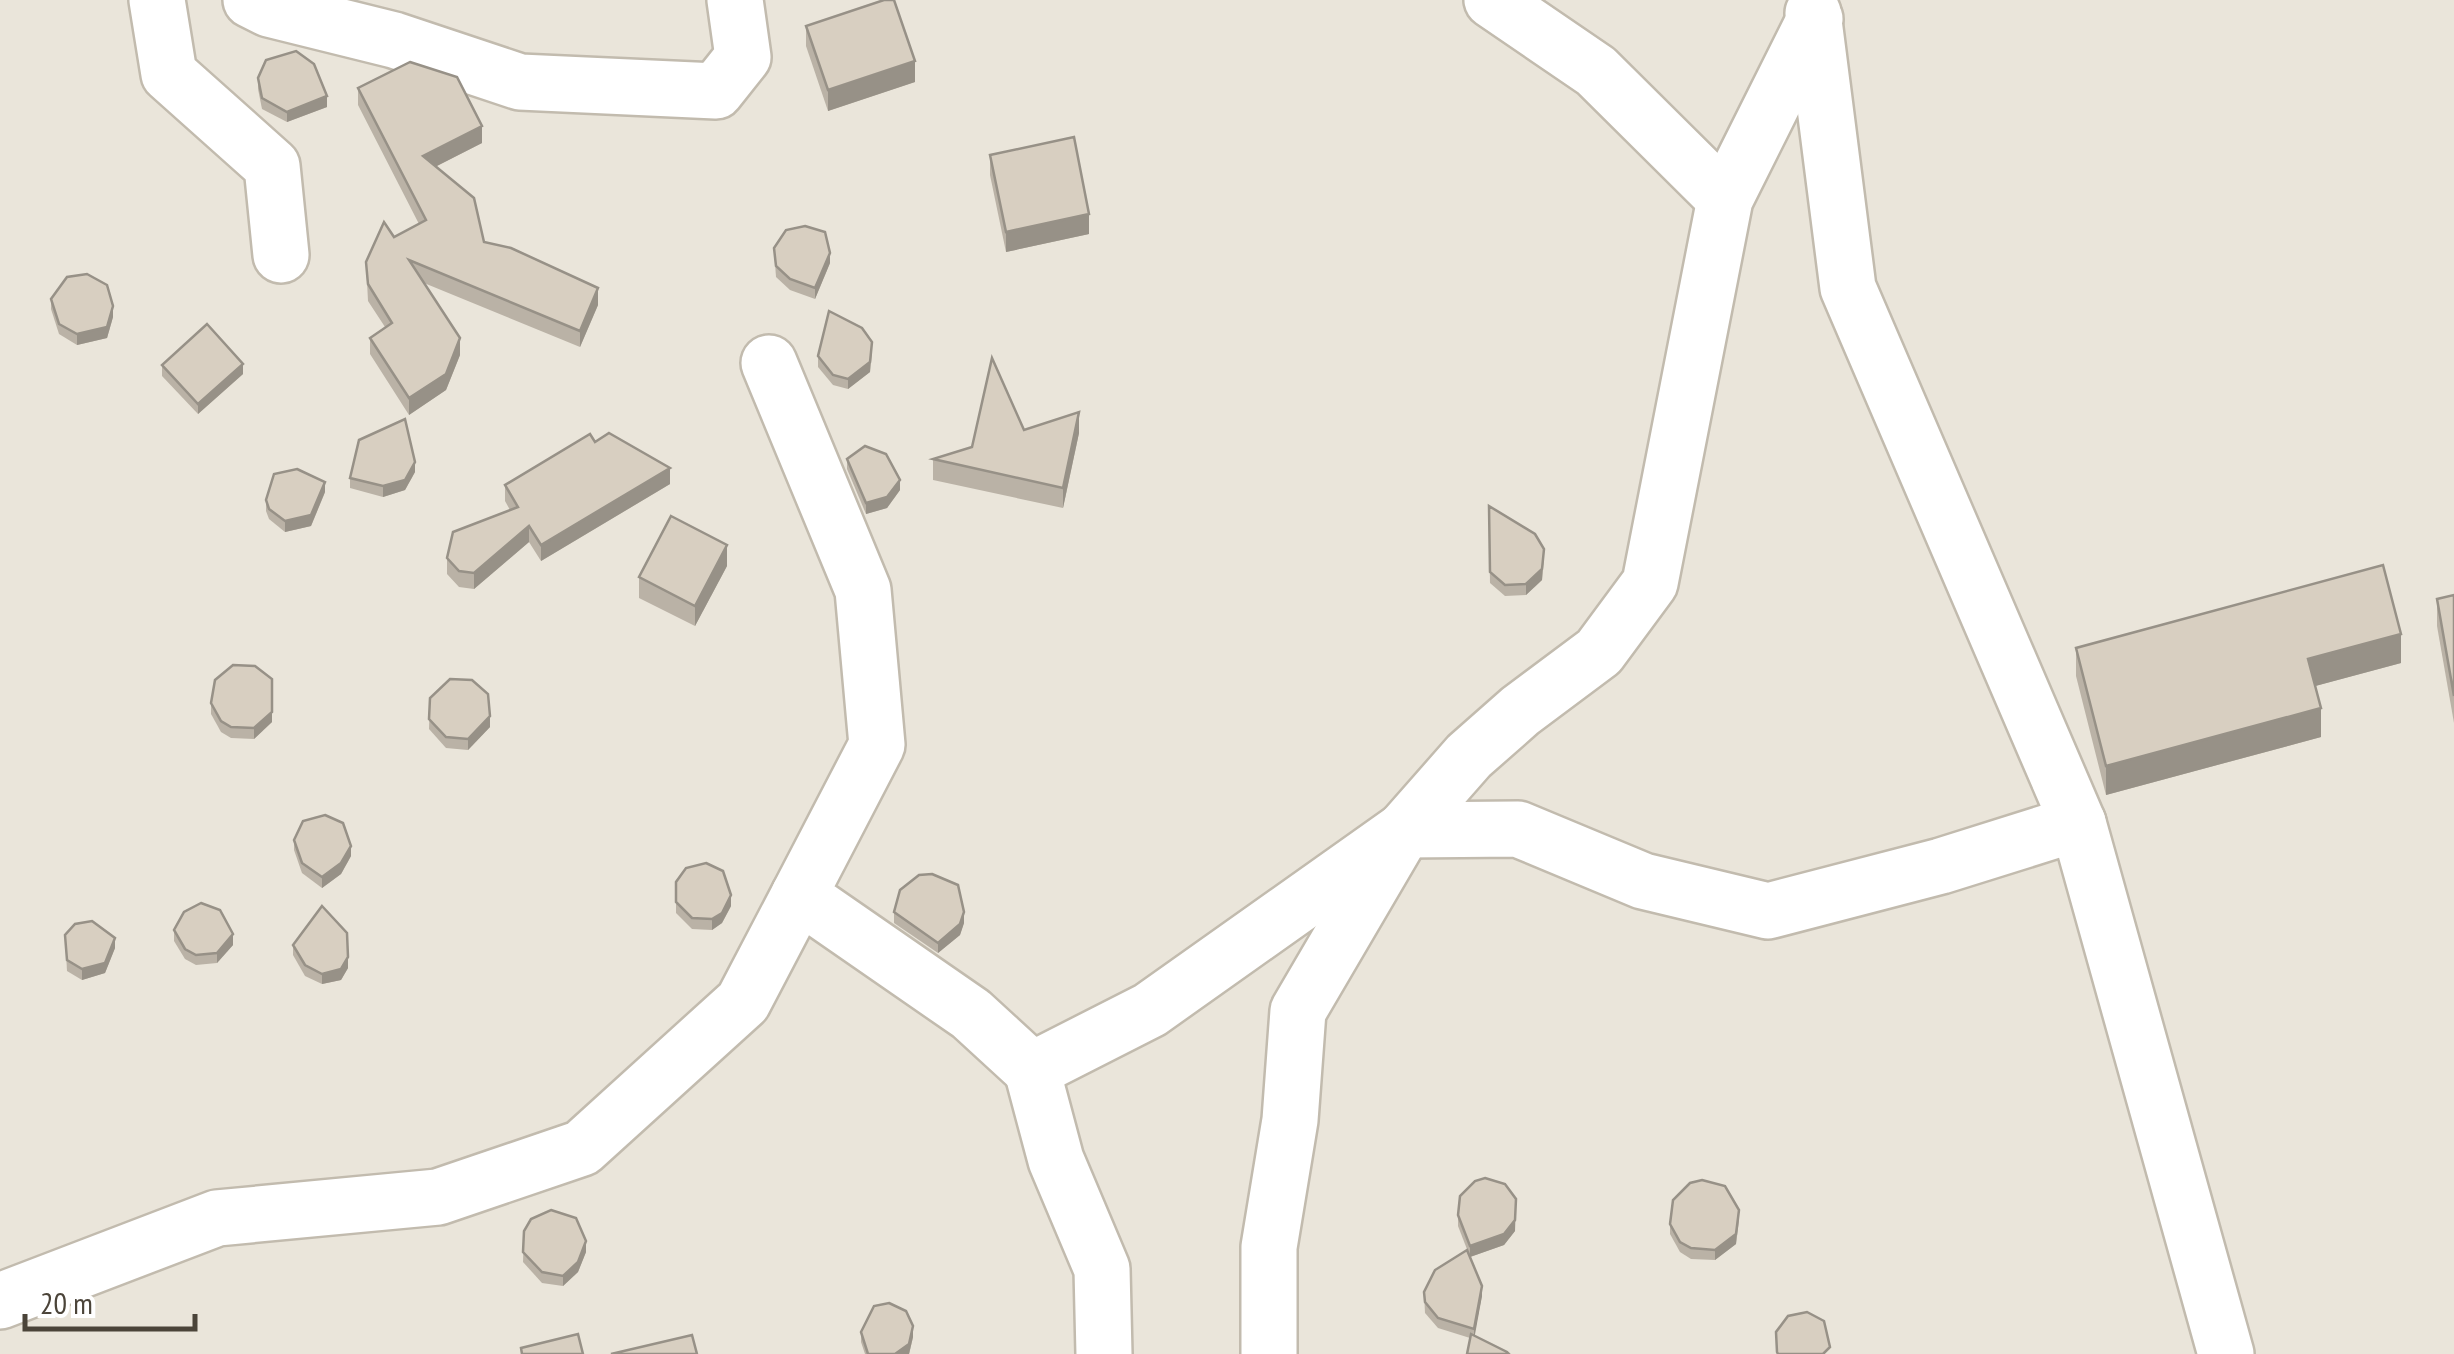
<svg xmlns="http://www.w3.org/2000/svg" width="2454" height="1354" font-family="'PT Sans Narrow',sans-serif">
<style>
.residential{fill:#eae5da}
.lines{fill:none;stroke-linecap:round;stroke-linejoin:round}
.minor-casing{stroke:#c2bbae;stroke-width:60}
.minor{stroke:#fff;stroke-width:55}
.wall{fill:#bab2a6}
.shaded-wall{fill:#979187}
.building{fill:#d8cfc1;stroke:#979187;stroke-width:2.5}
</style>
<rect width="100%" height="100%" fill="#f6f3ec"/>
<rect class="residential" x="0" y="0" width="2454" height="1354"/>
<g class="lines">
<defs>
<g id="minor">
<path d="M157 0 169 74 272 166 281 255"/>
<path d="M251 0 269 9 394 40 520 82 716 91 743 57 735 0"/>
<path d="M1492 0 1596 71 1725 199"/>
<path d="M1813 13 1848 288 2078 823 2226 1354"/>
<path d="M769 363 863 590 877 745 799 895 971 1014 1032 1070 1150 1010 1404 830 1518 829 1643 881 1768 911 1941 866 2078 823"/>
<path d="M1032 1070 1056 1160 1102 1269 1104 1354"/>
<path d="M0 1301 217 1218 438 1197 582 1148 743 1002 799 895"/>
<path d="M1269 1354V1247L1290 1120 1298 1011 1404 830 1469 756 1520 711 1599 652 1650 583 1725 199 1815 19"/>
</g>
</defs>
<use href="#minor" class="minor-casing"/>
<use href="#minor" class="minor"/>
</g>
<g class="wall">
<path d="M806 26 915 82 828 111 806 46Z"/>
<path d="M258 78 327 107 287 122 262 109 258 89Z"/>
<path d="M358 88 482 143 435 167 484 242 598 305 580 347 424 283 460 355 446 390 409 415 370 354V338L385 327 368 301 366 262 394 237 419 224 358 105Z"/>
<path d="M990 155 1089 234 1006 252 990 175Z"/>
<path d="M774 248 830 263 815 299 790 290 776 277Z"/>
<path d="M51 299 113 317 107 338 77 345 59 334 51 309Z"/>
<path d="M872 353 870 372 848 389 833 385 818 367V356Z"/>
<path d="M162 365 243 374 198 414 162 376Z"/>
<path d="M1024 430 1079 433 1063 508 933 480V459Z"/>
<path d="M595 442 670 484 541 561 529 542 474 589 459 587 447 574V558L510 510 505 501V485Z"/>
<path d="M847 459 900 490 887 508 866 514 847 469Z"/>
<path d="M415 472 405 490 383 497 350 488V478Z"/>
<path d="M325 492 311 526 285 532 269 519 266 511V500Z"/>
<path d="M1489 506 1544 559 1542 580 1526 595 1505 596 1490 583Z"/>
<path d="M727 566 695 626 639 598V577Z"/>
<path d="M2454 595V723L2437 626V599Z"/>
<path d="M2076 648 2401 663 2315 686 2321 737 2106 795 2076 676Z"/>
<path d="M430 698 490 727 468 750 446 748 429 729Z"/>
<path d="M211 703 272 722 254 739 231 738 221 732 211 714Z"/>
<path d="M294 840 351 856 341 874 322 888 302 873 294 850Z"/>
<path d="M676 882 731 906 722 923 712 930 692 929 676 913Z"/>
<path d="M894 912 964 923 960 935 938 953 894 923Z"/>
<path d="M174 930 233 945 217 963 196 965 185 959 174 941Z"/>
<path d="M65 935 115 948 105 973 82 980 67 971Z"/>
<path d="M293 945 348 968 341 980 322 984 305 976 293 955Z"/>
<path d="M1458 1215 1515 1231 1504 1245 1470 1257 1458 1226Z"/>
<path d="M1739 1221 1736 1244 1715 1260 1691 1259 1680 1252 1670 1234V1224Z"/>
<path d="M524 1231 586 1252 578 1272 563 1286 542 1283 523 1262Z"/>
<path d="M1424 1292 1482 1296 1474 1335 1470 1338 1438 1328 1425 1313Z"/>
<path d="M861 1332 913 1337 909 1354H865L861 1342Z"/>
</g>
<g class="shaded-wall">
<path d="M915 61V82L828 111V90Z"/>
<path d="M327 96V107L287 122V112Z"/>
<path d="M482 126V143L423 173V156Z"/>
<path d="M1089 214V234L1006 252V232Z"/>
<path d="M830 253V263L815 299V288Z"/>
<path d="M598 288V305L580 347V331Z"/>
<path d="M113 306V317L107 338 77 345V334Z"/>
<path d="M460 338V355L446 390 409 415V398Z"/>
<path d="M872 342 870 372 848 389V379Z"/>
<path d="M243 364V374L198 414V404Z"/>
<path d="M1079 412V433L1063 508V488Z"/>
<path d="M415 462V472L405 490 383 497V486Z"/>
<path d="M670 468V484L541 561V545Z"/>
<path d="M900 480V490L887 508 866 514V503Z"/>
<path d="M325 482V492L311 526 285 532V521Z"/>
<path d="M529 526V542L474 589V573Z"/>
<path d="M727 545V566L695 626V606Z"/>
<path d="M1544 549 1542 580 1526 595V584Z"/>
<path d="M2401 634V663L2308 688V659Z"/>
<path d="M2321 708V737L2106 795V766Z"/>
<path d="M272 712V722L254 739V728Z"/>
<path d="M490 716V727L468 750V739Z"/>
<path d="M351 846V856L341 874 322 888V877Z"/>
<path d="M731 895V906L722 923 712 930V919Z"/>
<path d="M964 912V923L960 935 938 953V943Z"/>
<path d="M233 934V945L217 963V953Z"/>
<path d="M115 938V948L105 973 82 980V969Z"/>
<path d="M348 957V968L341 980 322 984V974Z"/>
<path d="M1516 1199 1515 1231 1504 1245 1470 1257V1246Z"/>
<path d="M1739 1210 1736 1244 1715 1260V1250Z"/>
<path d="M586 1241V1252L578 1272 563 1286V1276Z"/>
<path d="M1482 1286V1296L1474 1340V1329Z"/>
<path d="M913 1326V1337L909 1354H895Z"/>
</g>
<g class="building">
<path d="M884 0H894L915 61 828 90 806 26Z"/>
<path d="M296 51 314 64 327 96 287 112 262 98 258 78 266 60Z"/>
<path d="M410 62 457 77 482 126 423 156 474 198 484 242 511 248 598 288 580 331 409 260 460 338 446 374 409 398 370 338 392 323 368 284 366 262 384 222 394 237 426 220 358 88Z"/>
<path d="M1074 137 1089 214 1006 232 990 155Z"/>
<path d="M805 226 825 232 830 253 815 288 790 279 776 266 774 248 786 230Z"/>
<path d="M87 274 107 285 113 306 107 327 77 334 59 324 51 299 67 277Z"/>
<path d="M829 311 862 328 872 342 870 362 848 379 833 375 818 356Z"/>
<path d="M207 324 243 364 198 404 162 365Z"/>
<path d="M992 358 1024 430 1079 412 1063 488 933 459 972 447Z"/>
<path d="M405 419 415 462 405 480 383 486 350 478 359 440Z"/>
<path d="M609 433 670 468 541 545 529 526 474 573 459 571 447 558 453 532 518 507 505 485 590 434 595 442Z"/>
<path d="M865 446 886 454 900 480 887 497 866 503 847 459Z"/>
<path d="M297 469 325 482 311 515 285 521 269 509 266 500 274 474Z"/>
<path d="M1489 506 1535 534 1544 549 1542 569 1526 584 1505 585 1490 572Z"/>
<path d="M671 516 727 545 695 606 639 577Z"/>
<path d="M2383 565 2401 634 2308 659 2321 708 2106 766 2076 648Z"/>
<path d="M2454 595V696L2437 599Z"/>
<path d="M233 665 255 666 272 679V712L254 728 231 727 221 721 211 703 215 680Z"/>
<path d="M450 679 472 680 488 694 490 716 468 739 446 737 429 719 430 698Z"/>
<path d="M325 815 343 823 351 846 341 863 322 877 302 863 294 840 303 821Z"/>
<path d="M706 863 723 871 731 895 722 913 712 919 692 918 676 902V882L686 868Z"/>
<path d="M932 874 958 885 964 912 960 924 938 943 894 912 900 890 919 875Z"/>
<path d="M201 903 220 910 233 934 217 953 196 955 185 949 174 930 184 912Z"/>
<path d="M322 906 347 933 348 957 341 969 322 974 305 965 293 945Z"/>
<path d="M92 921 115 938 105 963 82 969 67 960 65 935 75 924Z"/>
<path d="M1485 1178 1505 1184 1516 1199 1515 1220 1504 1234 1470 1246 1458 1215 1460 1196 1475 1181Z"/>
<path d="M1702 1180 1725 1186 1739 1210 1736 1234 1715 1250 1691 1248 1680 1242 1670 1224 1673 1200 1690 1183Z"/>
<path d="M551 1210 576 1218 586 1241 578 1262 563 1276 542 1272 523 1252 524 1231 531 1219Z"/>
<path d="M1467 1250 1482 1286 1474 1329 1438 1318 1425 1302 1424 1292 1435 1270Z"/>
<path d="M889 1303 906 1311 913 1326 909 1344 895 1354H868L861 1332 874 1306Z"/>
<path d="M1807 1312 1824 1321 1830 1347 1823 1354H1778L1777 1352 1776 1332 1788 1316Z"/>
<path d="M578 1334 583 1354H522L521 1348Z"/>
<path d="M1471 1334 1507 1352 1509 1354H1467Z"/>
<path d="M692 1335 697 1354H611Z"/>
</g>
<path d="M25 1314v15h170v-15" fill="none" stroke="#4b4439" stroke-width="5"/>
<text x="40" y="1314" font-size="30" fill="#4b4439" stroke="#ffffff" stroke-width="8" paint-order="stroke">20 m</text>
</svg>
